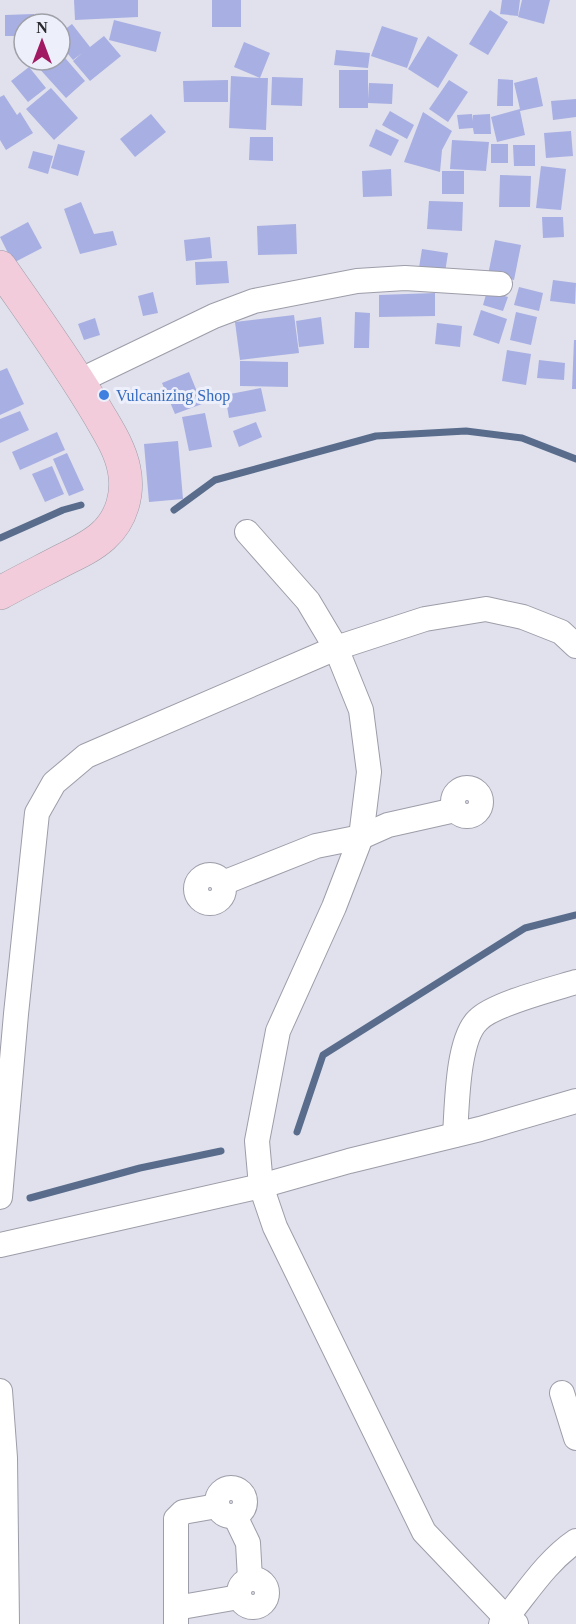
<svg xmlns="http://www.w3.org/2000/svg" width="576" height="1624" font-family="Georgia,serif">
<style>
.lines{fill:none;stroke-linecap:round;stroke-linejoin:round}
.stream{stroke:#596c8c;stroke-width:7}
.building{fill:#a8afe2}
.minor-casing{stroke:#9c9da8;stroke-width:26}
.secondary-casing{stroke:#9c9da8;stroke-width:34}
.minor{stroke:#fff;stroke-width:24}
.secondary{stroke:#f2ccda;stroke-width:33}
.shop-dot{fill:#3f7fe0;stroke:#edeffa;stroke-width:2}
.labels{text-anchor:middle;stroke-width:6;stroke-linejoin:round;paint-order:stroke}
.shop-label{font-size:16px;fill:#366cbe;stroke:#edeffa;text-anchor:start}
</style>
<rect width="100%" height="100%" fill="#e0e1ed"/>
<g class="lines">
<g class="stream">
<path d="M174 510 215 480 376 436 466 431 522 438 576 459"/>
<path d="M0 538 63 510 81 505"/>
<path d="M297 1132 323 1055 525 928 576 915"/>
<path d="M30 1198 140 1168 221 1151"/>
</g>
</g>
<g class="building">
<path d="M74 0H138V17L75 20Z"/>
<rect x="212" y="0" width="29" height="27"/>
<path d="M502 0H520L518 16 500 14Z"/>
<path d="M522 0H550L544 24 518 17Z"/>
<path d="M490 10 508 22 488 55 469 44Z"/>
<path d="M34 14V24H24V36H5V15Z"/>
<path d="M114 20 161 32 156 52 109 40Z"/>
<path d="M72 24 90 47 104 36 121 56 90 81 73 61 82 53 73 60 60 44V33Z"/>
<path d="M382 26 418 38 407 68 371 56Z"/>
<path d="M428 36 458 55 438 88 408 69Z"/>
<path d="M244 42 270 53 260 78H268L266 130 229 128 231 76 260 78 234 67Z"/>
<path d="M336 50 370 53 368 68 334 65Z"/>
<path d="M60 52 85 81 66 98 37 66 44 60H60Z"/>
<path d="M29 67 46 88 28 102 11 81Z"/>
<path d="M339 70H368V99L369 83 393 84 392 104 368 103V108H339Z"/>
<path d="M272 77 303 78 302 106 271 105Z"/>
<path d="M537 77 543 106 520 111 525 135 497 142 491 117 520 109 514 83Z"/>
<path d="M498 79 513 80V106H497Z"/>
<path d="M228 80V102H184L183 81Z"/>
<path d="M449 80 468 92 448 122 429 109Z"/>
<path d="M51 88 78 118 54 140 26 109Z"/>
<path d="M4 95 17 115 20 112 33 133 6 150 0 140V97Z"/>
<path d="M576 99V117L553 120 551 101Z"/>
<path d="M390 111 414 125 407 139 382 125Z"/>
<path d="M423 112 452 131 442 150 440 172 404 162Z"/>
<path d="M151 114 166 132 135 157 120 139Z"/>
<path d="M472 114 473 121V115L490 114 491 134H474L473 128 459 129 457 115Z"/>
<path d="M376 129 399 140 391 156 369 146Z"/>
<path d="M571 131 573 156 546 158 544 133Z"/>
<path d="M250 137H273V161L249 160Z"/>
<path d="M452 140 489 142 486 171 450 169Z"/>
<path d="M58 144 85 151 78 176 51 168Z"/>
<rect x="491" y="144" width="17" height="19"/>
<path d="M513 145H535V166H514Z"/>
<path d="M33 151 53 156 48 174 28 168Z"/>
<path d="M541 166 566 169 561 210 536 208Z"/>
<path d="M391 169 392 196 363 197 362 171Z"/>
<rect x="442" y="171" width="22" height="23"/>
<path d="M500 175 531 176 530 207H499Z"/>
<path d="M429 201 463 202 462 231 427 229Z"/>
<path d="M81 202 94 234 113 231 117 245 80 254 64 209Z"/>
<path d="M542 217H563L564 237 543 238Z"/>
<path d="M28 222 42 248 13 263 0 237Z"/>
<path d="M296 224 297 254 258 255 257 226Z"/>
<path d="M210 237 212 258 186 261 184 240Z"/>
<path d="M495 240 521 245 514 280 488 275Z"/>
<path d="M422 249 448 253 444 279 418 274Z"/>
<path d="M227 261 229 283 196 285 195 262Z"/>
<path d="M553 280 576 283 575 304 550 301Z"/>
<path d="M519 287 543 293 539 311 514 305Z"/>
<path d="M487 291 508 297 503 311 483 305Z"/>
<path d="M153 292 158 313 143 316 138 296Z"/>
<path d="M435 293V316L379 317V295Z"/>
<path d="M481 310 507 319 499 344 473 335Z"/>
<path d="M355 312 370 313 369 348H354Z"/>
<path d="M516 312 537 317 531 345 510 340Z"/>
<path d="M294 315 299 353 240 360 235 322Z"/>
<path d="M321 317 324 344 299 347 296 321Z"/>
<path d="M95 318 100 335 84 340 78 324Z"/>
<path d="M437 323 462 326 460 347 435 344Z"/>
<path d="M574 340H576V389H572Z"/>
<path d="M507 350 531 354 526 385 502 381Z"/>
<path d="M539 360 565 363 564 380 537 378Z"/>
<path d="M240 361 288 362V387L240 386Z"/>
<path d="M7 368 24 404 0 415V371Z"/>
<path d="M189 372 202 404 175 414 162 383Z"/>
<path d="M261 388 266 411 229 418 225 395Z"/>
<path d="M20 411 29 430 0 443V419Z"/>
<path d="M205 413 212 447 189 451 182 417Z"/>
<path d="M256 422 262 437 239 447 233 431Z"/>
<path d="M57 432 65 450 20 470 12 452Z"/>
<path d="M178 441 183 499 149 502 144 444Z"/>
<path d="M67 453 84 490 69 496 53 459Z"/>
<path d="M52 466 64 494 45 502 32 474Z"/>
</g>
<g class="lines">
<defs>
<g id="minor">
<path d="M79 381 214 316 254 301 357 281 405 278 500 284"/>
<path d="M247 532 308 601 336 648 361 710 369 772 361 837 334 907 278 1031 257 1141 261 1186 275 1227 424 1532 506 1618 516 1624"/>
<circle cx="467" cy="802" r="14"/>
<circle cx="210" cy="889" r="14"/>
<path d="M223 883 316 846 361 837 388 825 455 810"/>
<path d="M455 1135C457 1108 457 1039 478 1020 493 1004 553 989 576 982"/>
<path d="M0 1197 16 1014 37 813 54 783 86 756 336 648 425 619 486 609 523 617 561 632 576 646"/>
<path d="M0 1245 261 1186 349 1161 480 1129 576 1101"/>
<path d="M0 1391 5 1458 7 1624"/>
<path d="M562 1393 576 1438"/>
<circle cx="231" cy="1502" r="14"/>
<path d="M235 1516 248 1543 250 1579"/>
<circle cx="253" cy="1593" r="14"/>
<path d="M176 1608 239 1597"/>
<path d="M176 1624V1519L183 1512 217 1506"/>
<path d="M501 1624C525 1596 545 1562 576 1541"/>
</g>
<path id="secondary" d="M0 267C34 316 69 364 99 415 109 432 120 449 124 469 129 493 122 519 103 536 91 547 75 554 61 561 40 572 20 582 0 593"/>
</defs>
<use href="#minor" class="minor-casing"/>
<use href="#secondary" class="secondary-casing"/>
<use href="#minor" class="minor"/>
<use href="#secondary" class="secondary"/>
</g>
<circle class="shop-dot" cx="104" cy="395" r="6"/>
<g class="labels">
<g class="shop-label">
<text x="116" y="401">Vulcanizing Shop</text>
</g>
</g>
<g transform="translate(42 42)"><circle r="28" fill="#edeffa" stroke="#9fa0a8" stroke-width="1.5"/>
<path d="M0-4.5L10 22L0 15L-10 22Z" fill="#a11863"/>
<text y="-9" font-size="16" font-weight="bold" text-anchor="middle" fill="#29292e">N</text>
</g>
</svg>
